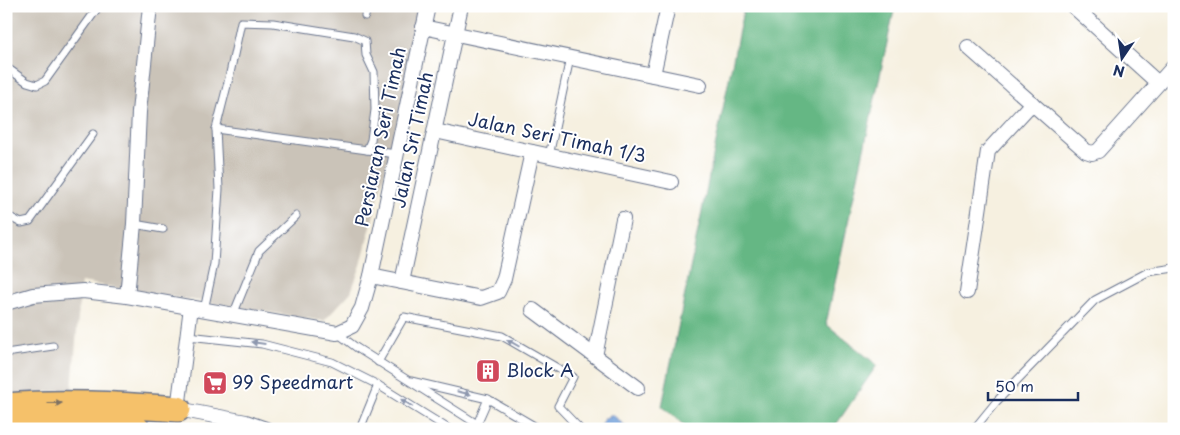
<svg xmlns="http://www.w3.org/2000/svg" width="1180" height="435" font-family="'Playpen Sans',sans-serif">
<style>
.industrial{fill:#cac3b8}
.forest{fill:#65b784;stroke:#407371}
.water{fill:#6f9ed8;stroke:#45669b}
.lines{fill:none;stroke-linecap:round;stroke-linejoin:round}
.service-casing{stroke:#68738c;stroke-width:9}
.minor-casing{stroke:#68738c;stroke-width:16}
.motorway-casing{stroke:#68738c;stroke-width:28}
.service{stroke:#fff;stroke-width:7}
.minor{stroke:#fff;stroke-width:14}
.motorway{stroke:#f5c16b;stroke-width:25}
.oneway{fill:#8d97ae}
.oneway2{fill:#7d7164}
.labels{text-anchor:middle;stroke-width:4;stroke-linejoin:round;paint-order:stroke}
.street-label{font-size:18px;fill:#1b2f5e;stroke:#fff}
.poi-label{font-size:18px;fill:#1b2f5e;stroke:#fff;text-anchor:start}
</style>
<rect width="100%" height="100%" fill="#fff"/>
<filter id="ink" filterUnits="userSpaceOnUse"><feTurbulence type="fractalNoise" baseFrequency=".02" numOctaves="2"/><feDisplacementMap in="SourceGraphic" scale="10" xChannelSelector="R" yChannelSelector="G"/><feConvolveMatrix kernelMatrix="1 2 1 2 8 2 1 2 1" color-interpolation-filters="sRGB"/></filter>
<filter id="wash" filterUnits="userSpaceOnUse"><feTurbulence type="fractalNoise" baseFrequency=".0096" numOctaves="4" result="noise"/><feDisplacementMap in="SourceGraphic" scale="20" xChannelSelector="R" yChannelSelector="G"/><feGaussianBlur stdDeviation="1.12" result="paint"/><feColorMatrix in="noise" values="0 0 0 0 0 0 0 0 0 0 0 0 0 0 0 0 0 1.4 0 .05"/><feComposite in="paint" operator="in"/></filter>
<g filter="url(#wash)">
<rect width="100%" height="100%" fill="#f6f0e0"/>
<path class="industrial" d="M6 6H427L361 265 351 292 324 321 81 282 72 389 6 396Z"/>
<path class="forest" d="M744 6H895L826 324 877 365 833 429H688L662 406Z"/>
<path class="water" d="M610 415H613L628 429H601L603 420Z"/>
</g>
<g filter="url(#ink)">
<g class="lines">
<defs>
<g id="service">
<path d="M365 16 367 6"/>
<path d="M6 67 27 82 37 85 45 81 99 6"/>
<path d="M216 129 396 154"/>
<path d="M549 156 570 58"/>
<path d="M6 215 21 223 30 221 93 134"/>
<path d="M134 224 163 229"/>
<path d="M204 310 214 264 219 189 216 129 229 78 241 22 273 23 354 36 365 41 366 55 374 72 375 110 371 140 367 150"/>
<path d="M233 315 259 251 296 216"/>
<path d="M337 333 357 348 477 424 482 429"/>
<path d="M188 336 262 344 332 362 378 385 449 429"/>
<path d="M6 353 53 346"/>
<path d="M378 362 404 317 502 336 573 377 558 406 580 429"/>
<path d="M411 381 488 399 536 427 535 429"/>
<path d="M477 424 488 399"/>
<path d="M360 429 378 385"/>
<path d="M974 429 996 402 1095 300 1148 272 1174 268"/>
</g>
<g id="minor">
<path d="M1073 6 1158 83"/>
<path d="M423 27 700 85"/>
<path d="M968 47 1086 151 1092 153 1098 151 1174 66"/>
<path d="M653 75 668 6"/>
<path d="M435 131 671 182"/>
<path d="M371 276 481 298 498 292 504 279 532 152"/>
<path d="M402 282 461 6"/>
<path d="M967 292 988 151 1032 103"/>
<path d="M127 296 134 224 139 112 150 6"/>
<path d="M6 303 33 295 83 291 127 296 337 333 352 326 362 308 371 276 428 6"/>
<path d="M191 307 178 409 246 422 266 429"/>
<path d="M533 310 638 388"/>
<path d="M595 356 623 219"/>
</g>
<g id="motorway">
<path d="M6 406C64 401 120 405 178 409"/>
<path d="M6 427C50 422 94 424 137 429"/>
</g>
</defs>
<use href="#service" class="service-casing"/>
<use href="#minor" class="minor-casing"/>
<use href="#motorway" class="motorway-casing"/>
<use href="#service" class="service"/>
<use href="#minor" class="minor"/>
<use href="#motorway" class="motorway"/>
</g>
<defs><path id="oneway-solid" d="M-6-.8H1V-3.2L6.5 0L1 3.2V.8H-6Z" transform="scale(1.25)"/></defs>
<g class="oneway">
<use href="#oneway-solid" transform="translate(258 343) rotate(-172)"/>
<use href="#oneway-solid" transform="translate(513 343) rotate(-150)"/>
<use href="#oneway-solid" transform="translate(464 393) rotate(13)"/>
<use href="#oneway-solid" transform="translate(407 403) rotate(-148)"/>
</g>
<use class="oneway2" href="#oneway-solid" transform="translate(55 403)"/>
</g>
<defs>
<symbol id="building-square" viewBox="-11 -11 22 22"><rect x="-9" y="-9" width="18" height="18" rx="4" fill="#d1495b" stroke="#fff"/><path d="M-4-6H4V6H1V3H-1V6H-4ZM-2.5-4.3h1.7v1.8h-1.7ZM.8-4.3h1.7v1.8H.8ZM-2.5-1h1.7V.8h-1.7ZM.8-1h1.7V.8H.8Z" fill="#fff"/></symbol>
<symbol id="supermarket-square" viewBox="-11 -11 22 22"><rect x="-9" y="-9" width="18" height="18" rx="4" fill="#d1495b" stroke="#fff"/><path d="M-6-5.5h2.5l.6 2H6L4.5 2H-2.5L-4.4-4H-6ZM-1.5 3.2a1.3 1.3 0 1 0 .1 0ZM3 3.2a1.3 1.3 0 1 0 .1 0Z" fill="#fff"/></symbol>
</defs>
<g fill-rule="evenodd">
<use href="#building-square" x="474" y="357" width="28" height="28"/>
<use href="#supermarket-square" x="201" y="369" width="28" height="28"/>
</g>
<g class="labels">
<g class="street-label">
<text transform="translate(381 137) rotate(-78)" y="6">Persiaran Seri Timah</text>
<text transform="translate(557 138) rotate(12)" y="6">Jalan Seri Timah 1/3</text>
<text transform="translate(413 140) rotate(-78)" y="6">Jalan Sri Timah</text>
</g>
<g class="poi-label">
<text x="506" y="377">Block A</text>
<text x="232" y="389">99 Speedmart</text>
</g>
</g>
<rect width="1180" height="435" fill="none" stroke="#fff" stroke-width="25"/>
<g transform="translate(1122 58) rotate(193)" stroke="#ffffff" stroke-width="4" paint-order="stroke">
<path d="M0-4L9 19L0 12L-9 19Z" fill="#1b2f5e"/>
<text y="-8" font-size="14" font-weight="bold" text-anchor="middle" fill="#1b2f5e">N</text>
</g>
<path d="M988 392v8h90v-8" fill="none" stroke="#1b2f5e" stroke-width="2.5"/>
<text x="995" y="392" font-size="15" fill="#1b2f5e" stroke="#ffffff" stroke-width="4" paint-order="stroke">50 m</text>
</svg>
